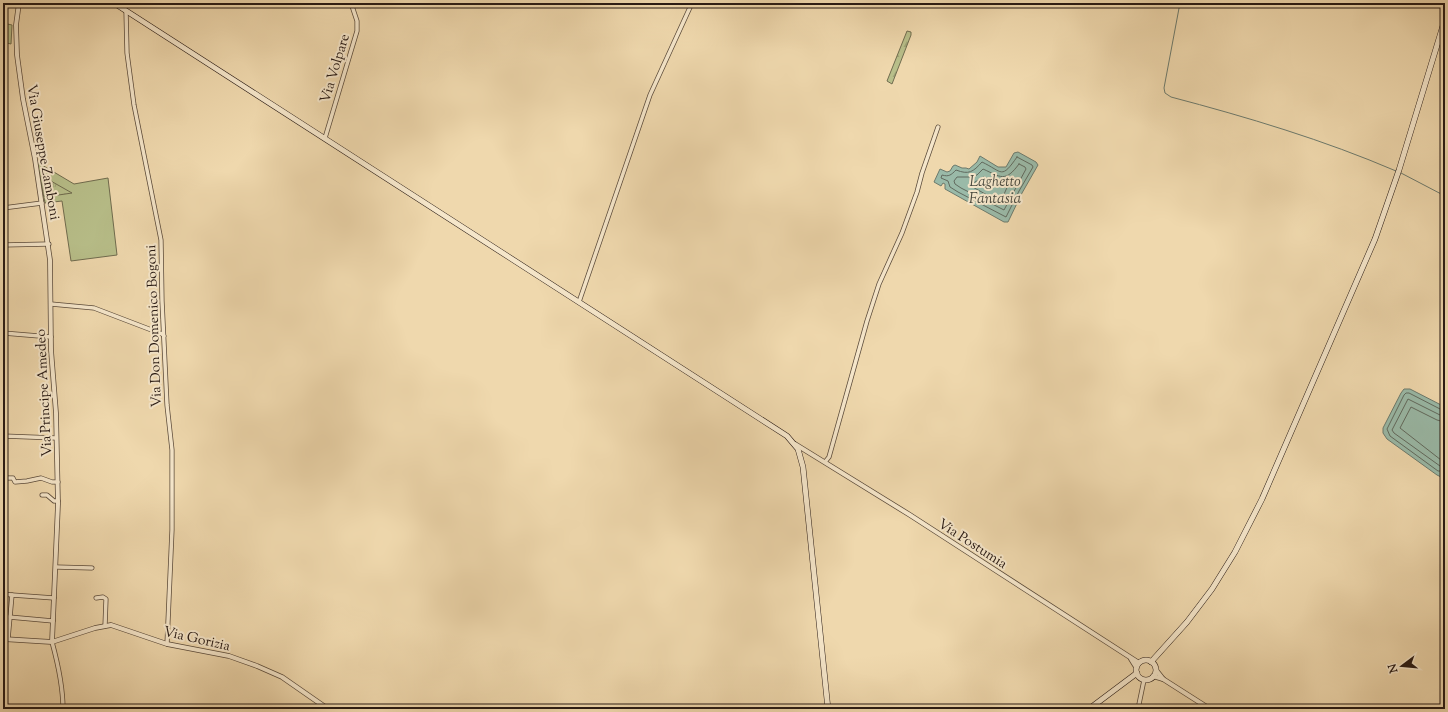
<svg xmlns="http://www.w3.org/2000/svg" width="1448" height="712" font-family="'Sorts Mill Goudy',serif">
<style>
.green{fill:#b8bf8a;stroke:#706c4f}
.forest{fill:url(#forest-firs);stroke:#706c4f}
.park{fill:url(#park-tufts);stroke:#706c4f}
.water{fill:#9abaa8;stroke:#6c7a6d}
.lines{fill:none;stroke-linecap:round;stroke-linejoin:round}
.shore{stroke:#616a5e;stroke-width:1}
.stream{stroke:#6c7a6d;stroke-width:1}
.minor-casing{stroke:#5a4a3a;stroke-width:5}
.tertiary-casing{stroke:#5a4a3a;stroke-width:5.5}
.secondary-casing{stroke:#281a14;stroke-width:6}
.minor{stroke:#f5e6ca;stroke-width:3.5}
.tertiary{stroke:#f5e6ca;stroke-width:4}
.secondary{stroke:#f5e6ca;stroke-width:5}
.labels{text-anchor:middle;stroke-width:4;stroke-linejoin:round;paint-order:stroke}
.street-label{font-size:14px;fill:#281a14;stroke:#f5e6ca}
.water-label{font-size:15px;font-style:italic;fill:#4a4a40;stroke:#f5e6ca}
</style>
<defs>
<pattern id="forest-firs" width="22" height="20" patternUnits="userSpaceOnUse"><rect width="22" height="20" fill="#b8bf8a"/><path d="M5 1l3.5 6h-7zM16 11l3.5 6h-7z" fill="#9ea476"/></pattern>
<pattern id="park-tufts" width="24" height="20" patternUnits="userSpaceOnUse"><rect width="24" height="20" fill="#b8bf8a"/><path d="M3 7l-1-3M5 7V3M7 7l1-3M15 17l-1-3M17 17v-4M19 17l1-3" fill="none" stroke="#9ea476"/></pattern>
</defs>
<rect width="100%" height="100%" fill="#efd8ad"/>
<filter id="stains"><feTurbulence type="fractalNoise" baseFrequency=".005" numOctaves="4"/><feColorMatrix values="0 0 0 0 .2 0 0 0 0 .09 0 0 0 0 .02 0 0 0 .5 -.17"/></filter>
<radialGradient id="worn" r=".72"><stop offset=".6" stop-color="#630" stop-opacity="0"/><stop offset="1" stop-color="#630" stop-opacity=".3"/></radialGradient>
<path class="green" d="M37 162 74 184 108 178 117 255 71 261 62 201 45 203Z"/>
<path class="forest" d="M907 31 911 32V35L892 84 887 81Z"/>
<g class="park">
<path d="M3 23 12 25 11 44 3 42Z"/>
<path d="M42 176 72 193 45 197Z"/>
</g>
<g class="water">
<path d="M1018 152 1036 162 1038 165 1022 193 1008 222H1004L945 189V184L943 183 941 186 934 182 940 169 947 172 950 171 953 166 955 165 962 168H966L969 169 977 162 980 156 998 167H1006L1014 153Z"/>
<path d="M1404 389H1410L1445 407V474L1441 477 1437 475 1387 439 1383 433V428L1401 393Z"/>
</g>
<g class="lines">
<g class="shore">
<path d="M1017 157 1032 165 1033 167 1019 191 1006 217 958 192 950 187 948 181 941 178 942 175C949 177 951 175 956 170 969 175 973 172 982 162 1003 172 1001 180 1017 157Z"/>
<path d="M1019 164 1025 167 1026 169 1004 210 961 188 955 184 954 181 957 177H971L977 175 983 169C1001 177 1005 183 1019 164Z"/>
<path d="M984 177 995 182 1009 183 1001 201 994 199 971 186 972 184Z"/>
<path d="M1445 410H1442L1409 393H1406L1404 395 1387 429 1390 436 1438 471H1445"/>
<path d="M1445 415H1440L1408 399 1392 430 1394 433 1440 466H1445"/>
<path d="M1445 422 1437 420 1411 407 1400 428 1441 460H1445"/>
</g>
<g class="stream">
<path d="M1180 3 1164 88 1165 93 1171 97C1247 117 1324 140 1396 171"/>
<path d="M1401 173 1445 196"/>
</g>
<defs>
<g id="minor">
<path d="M126 11 127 53 134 105 161 240 162 301 167 405 172 450V530L167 644"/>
<path d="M325 138 357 31V21L351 3"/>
<path d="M3 208 42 203"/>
<path d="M3 245 49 244"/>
<path d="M579 302 650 95 692 3"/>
<path d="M51 304 94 308 162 334 164 336"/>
<path d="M3 333 51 337"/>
<path d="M3 436 56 438"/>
<path d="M825 462 829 457 867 321 879 284 902 233 917 192 922 173 938 127"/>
<path d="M3 480 4 478H13L15 482 27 481 41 478 52 482H58"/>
<path d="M42 495H47L54 501H58"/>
<path d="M56 567 92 568"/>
<path d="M3 594 12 595"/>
<path d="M96 598 103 597 106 599 105 626"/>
<path d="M9 617 53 621"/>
<path d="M8 639 12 595 54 598"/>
<path d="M52 642C58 664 63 685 63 709"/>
<path d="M1138 709 1144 680"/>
</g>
<g id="tertiary">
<path d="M19 3 16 25 17 55 23 99 35 159 50 260 51 350 56 413 58 504 52 642"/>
<path d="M795 444 910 515 1139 663"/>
<path d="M3 639 52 642 95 628 111 625 167 644 229 656 257 666 282 677 328 709"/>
<path d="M1131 659 1136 667"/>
<path d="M1156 670 1163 679 1210 709"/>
<path d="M1153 676 1163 679"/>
</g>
<g id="secondary">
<path d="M114 3 787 436 798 449 803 467 828 709"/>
<circle cx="1146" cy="670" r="10"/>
<path d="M1151 662 1187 622 1212 589 1235 552 1262 499 1375 239 1399 170 1445 19"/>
<path d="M1089 709 1137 673"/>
</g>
</defs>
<use href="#minor" class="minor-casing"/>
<use href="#tertiary" class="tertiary-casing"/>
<use href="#secondary" class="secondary-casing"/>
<use href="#minor" class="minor"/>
<use href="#tertiary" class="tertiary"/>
<use href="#secondary" class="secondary"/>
</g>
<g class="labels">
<g class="street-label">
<text transform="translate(334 68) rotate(-73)" y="5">Via Volpare</text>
<text transform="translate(44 152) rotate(80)" y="5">Via Giuseppe Zamboni</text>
<text transform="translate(153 326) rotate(-92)" y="5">Via Don Domenico Bogoni</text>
<text transform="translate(43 393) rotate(-93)" y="5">Via Principe Amedeo</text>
<text transform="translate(973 543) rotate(33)" y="5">Via Postumia</text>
<text transform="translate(197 638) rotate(13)" y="5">Via Gorizia</text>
</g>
<g class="water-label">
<text x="995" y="186">Laghetto<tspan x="995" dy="17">Fantasia</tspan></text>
</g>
</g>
<rect width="1448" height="712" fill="none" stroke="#efd8ad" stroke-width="16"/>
<rect x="4" y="4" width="1440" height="704" fill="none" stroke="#281a14" stroke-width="2"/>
<rect x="8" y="8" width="1432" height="696" fill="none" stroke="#281a14"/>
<g transform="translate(1402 666) rotate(254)" stroke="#f5e6ca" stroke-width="3" paint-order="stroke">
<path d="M0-3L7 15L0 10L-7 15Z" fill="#281a14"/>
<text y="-6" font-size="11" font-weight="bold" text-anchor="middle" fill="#281a14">N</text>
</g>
<rect width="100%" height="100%" filter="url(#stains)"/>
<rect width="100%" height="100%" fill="url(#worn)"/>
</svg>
